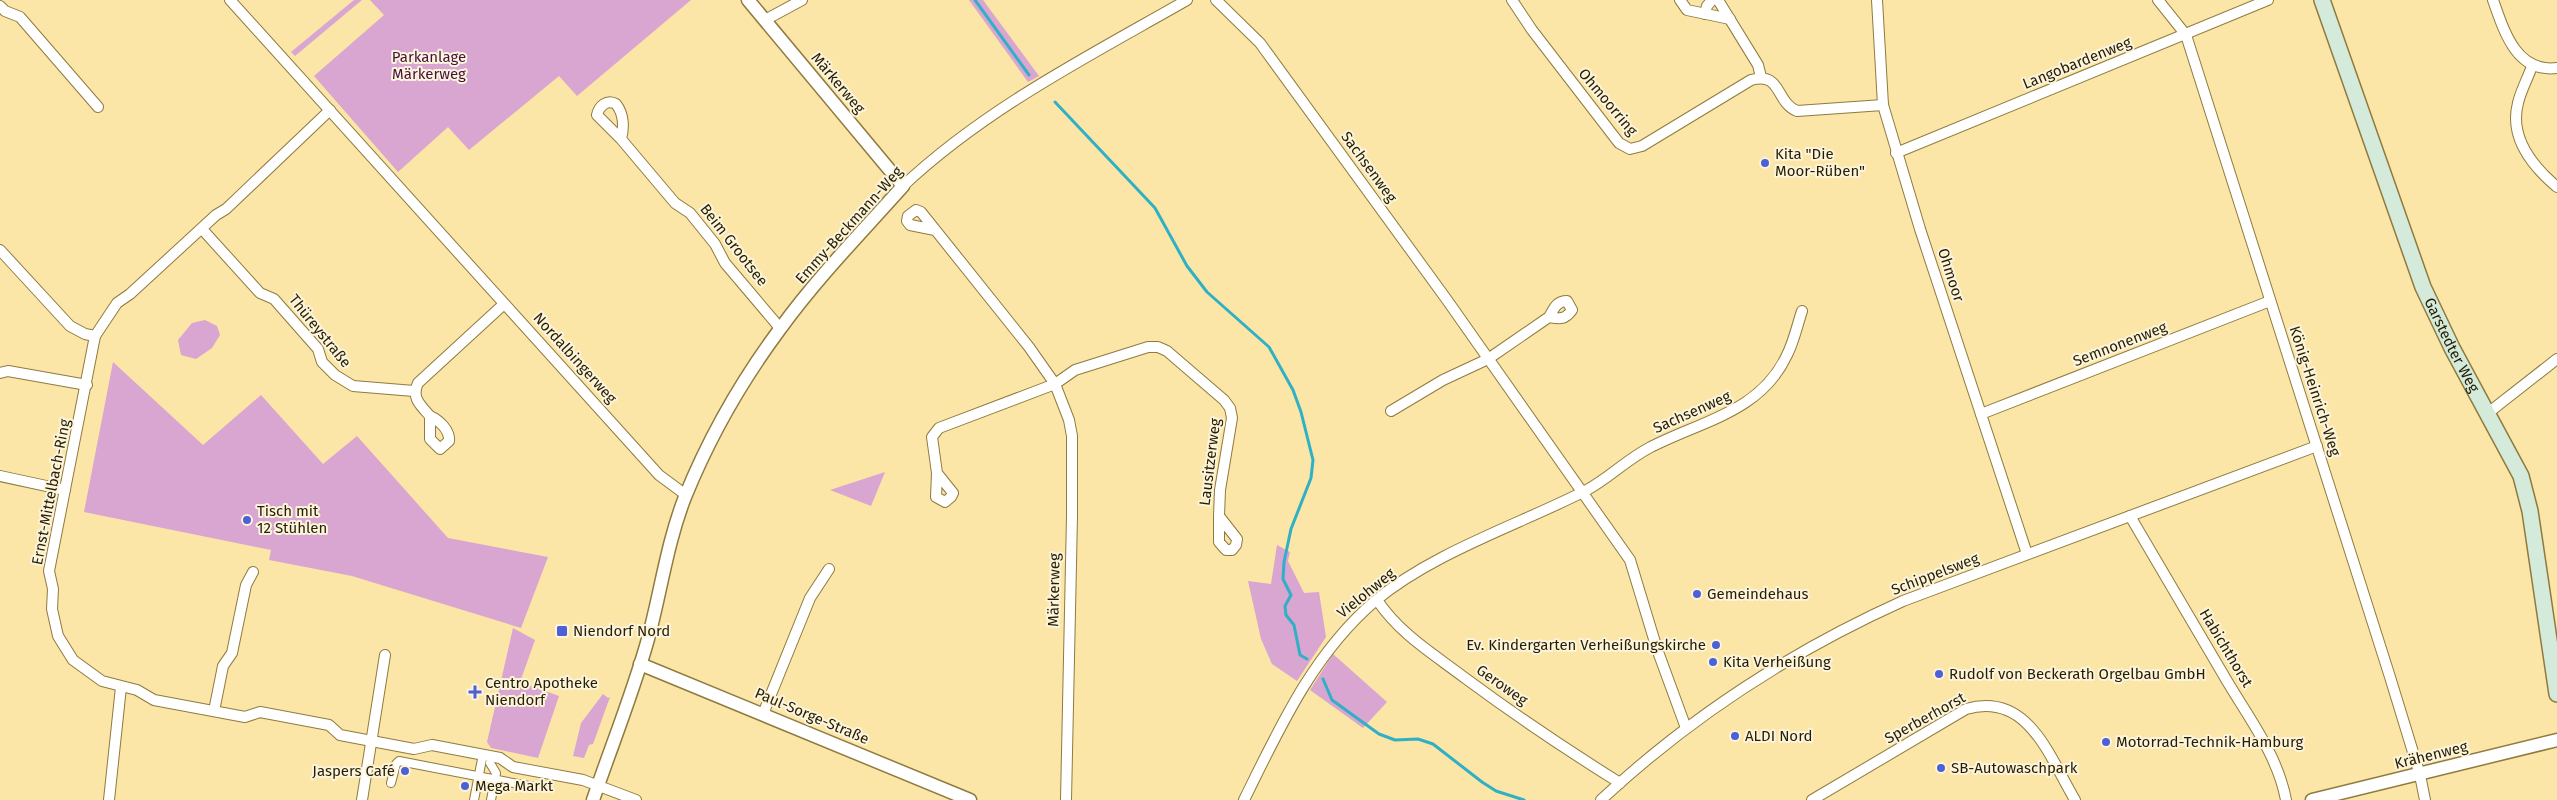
<svg xmlns="http://www.w3.org/2000/svg" width="2557" height="800" font-family="'Fira Sans',sans-serif">
<style>
.green{fill:#d9a5d1}
.lines{fill:none;stroke-linecap:round;stroke-linejoin:round}
.stream{stroke:#30b0c5;stroke-width:3}
.pedestrian-casing{stroke:#8f7b3f;stroke-width:10}
.minor-casing{stroke:#8f7b3f;stroke-width:12}
.tertiary-casing{stroke:#8f7b3f;stroke-width:15}
.secondary-casing{stroke:#8f7b3f;stroke-width:18}
.pedestrian{stroke:#fff;stroke-width:8}
.minor{stroke:#fff;stroke-width:10}
.tertiary{stroke:#fff;stroke-width:12}
.secondary{stroke:#d4eada;stroke-width:15}
.poi-dot{fill:#4c61d5;stroke:#fcf4db;stroke-width:2}
.labels{text-anchor:middle;stroke-width:4;stroke-linejoin:round;paint-order:stroke}
.park-label{font-size:15px;fill:#441140;stroke:#fcf4db}
.street-label{font-size:15px;fill:#251d04;stroke:#fcf4db}
.poi-label{font-size:15px;fill:#251d04;stroke:#fcf4db;text-anchor:start}
</style>
<rect width="100%" height="100%" fill="#fbe5a7"/>
<g class="green">
<path d="M354 0H362L295 56 291 52Z"/>
<path d="M370 0H691L577 96 559 76 469 150 448 127 398 172 314 76 384 15Z"/>
<path d="M969 0H983L1039 76 1028 82Z"/>
<path d="M205 320 217 326 220 335 212 348 196 359 181 355 178 340 192 323Z"/>
<path d="M113 362 203 445 261 395 323 464 357 436 448 538 548 557 521 628 352 576 269 560 271 550 84 512Z"/>
<path d="M885 472 871 506 830 490Z"/>
<path d="M1277 545 1290 552 1288 561 1304 593 1319 592 1326 637 1297 681 1272 664 1261 639 1248 581 1271 584Z"/>
<path d="M513 628 535 640 520 682 559 696 538 758 491 748 487 742Z"/>
<path d="M1333 654 1387 702 1363 728 1310 690Z"/>
<path d="M603 694 608 698 610 697 593 744 589 745 584 758 573 756 581 723Z"/>
</g>
<g class="lines">
<g class="stream">
<path d="M975 0 1029 75"/>
<path d="M1055 102 1155 208 1187 266 1207 292 1269 347 1293 390 1301 412 1313 460 1311 478 1291 529 1284 562 1283 579 1291 595 1285 606 1286 615 1294 625 1300 655 1307 659"/>
<path d="M1323 679 1332 700 1379 734 1395 740 1418 739 1433 744 1482 782 1496 791 1524 800"/>
</g>
<defs>
<g id="pedestrian">
<path d="M490 763 496 773 491 800"/>
<path d="M391 783 396 764 399 761 534 787"/>
<path d="M474 800 483 754"/>
</g>
<g id="minor">
<path d="M230 0 659 475 686 495"/>
<path d="M1216 0 1260 43 1447 300 1630 560 1657 649 1686 728"/>
<path d="M1512 0 1532 30 1619 143 1630 149 1642 146 1751 80C1782 71 1775 102 1797 111L1883 105"/>
<path d="M1680 0 1687 10 1730 19"/>
<path d="M1718 0 1758 65 1761 77"/>
<path d="M1877 0 1883 105 1920 229 2027 554"/>
<path d="M2158 0 2186 35 2390 677 2420 775 2425 800"/>
<path d="M2493 0C2504 31 2516 73 2557 68"/>
<path d="M0 6 5 11 20 17 98 107"/>
<path d="M1705 14 1707 6 1712 0"/>
<path d="M765 20 802 0"/>
<path d="M2532 66C2528 78 2521 90 2518 103 2509 137 2532 166 2557 187"/>
<path d="M330 110 226 209 216 215 130 294 117 303 95 336 49 571 53 589 52 609 58 636 73 660 102 681 137 690 154 700 245 717 260 712 329 725 340 735 414 749 432 745 500 758 513 767 583 780 636 800"/>
<path d="M621 139C624 128 624 114 616 104 607 99 599 106 597 115L621 139 675 203 690 213 715 244 725 263 780 328"/>
<path d="M1896 153 2268 0"/>
<path d="M903 186C986 108 1089 56 1187 0"/>
<path d="M202 229 260 293 274 299 318 349 322 362 335 375 353 386 414 391"/>
<path d="M935 230 910 225 907 221 908 216 916 210 921 212 1029 347 1055 384 1069 420 1072 436V516L1066 800"/>
<path d="M0 250 70 326 85 334 95 336"/>
<path d="M0 373 8 371 87 385"/>
<path d="M1391 411 1443 380 1488 359 1549 317C1560 319 1565 320 1572 310L1567 301C1556 301 1554 309 1549 317"/>
<path d="M2488 413 2557 359"/>
<path d="M1981 414 2270 301"/>
<path d="M430 416C420 405 411 397 418 383L504 304"/>
<path d="M430 416C439 420 450 430 449 441L440 449 430 439Z"/>
<path d="M937 473 953 493 951 497 945 502 936 497 937 473 932 437 939 428 1055 384 1075 370 1148 347H1158L1167 351 1224 400 1230 408 1232 418 1220 490 1219 516 1237 539 1236 545 1232 550H1226L1219 542V516"/>
<path d="M0 476 65 490"/>
<path d="M2130 516C2162 571 2195 626 2227 681 2249 718 2278 756 2286 800"/>
<path d="M1377 600C1400 634 1432 653 1465 678 1515 715 1567 750 1620 783"/>
<path d="M214 711 223 666 232 653 246 585 253 572"/>
<path d="M763 714 810 598 829 569"/>
<path d="M109 800 121 687"/>
<path d="M362 800 385 655"/>
<path d="M1244 800C1280 727 1313 654 1375 601 1432 553 1518 525 1585 491 1608 479 1626 460 1649 448 1700 421 1760 413 1787 355 1794 341 1797 326 1802 311"/>
<path d="M1601 800C1690 717 1792 651 1903 601L2317 446"/>
<path d="M1812 800 1966 709C2028 691 2049 756 2075 800"/>
</g>
<g id="tertiary">
<path d="M640 664 970 800"/>
<path d="M593 800C611 747 633 693 648 639 661 591 667 543 685 497 709 438 742 380 780 329 817 278 861 233 903 186L748 0"/>
<path d="M2312 800 2557 740"/>
</g>
<g id="secondary">
<path id="s1" d="M2322 0 2423 287 2452 348 2521 476 2530 511 2557 694"/>
</g>
</defs>
<use href="#pedestrian" class="pedestrian-casing"/>
<use href="#minor" class="minor-casing"/>
<use href="#tertiary" class="tertiary-casing"/>
<use href="#secondary" class="secondary-casing"/>
<use href="#pedestrian" class="pedestrian"/>
<use href="#minor" class="minor"/>
<use href="#tertiary" class="tertiary"/>
<use href="#secondary" class="secondary"/>
</g>
<g class="poi-dot">
<circle cx="1765" cy="163" r="5"/>
<circle cx="247" cy="520" r="5"/>
<circle cx="1697" cy="594" r="5"/>
<rect x="556" y="625" width="12" height="12" rx="2.5"/>
<circle cx="1716" cy="645" r="5"/>
<circle cx="1713" cy="662" r="5"/>
<circle cx="1939" cy="674" r="5"/>
<path d="M472.5 684.5h5v5h5v5h-5v5h-5v-5h-5v-5h5z"/>
<circle cx="1735" cy="736" r="5"/>
<circle cx="2106" cy="742" r="5"/>
<circle cx="1941" cy="768" r="5"/>
<circle cx="405" cy="771" r="5"/>
<circle cx="465" cy="786" r="5"/>
</g>
<g class="labels">
<g class="park-label">
<text x="429" y="62">Parkanlage<tspan x="429" dy="17">Märkerweg</tspan></text>
</g>
<g class="street-label">
<text transform="translate(2077 63) rotate(-22)" y="5">Langobardenweg</text>
<text transform="translate(838 83) rotate(50)" y="5">Märkerweg</text>
<text transform="translate(1608 102) rotate(50)" y="5">Ohmoorring</text>
<text transform="translate(1369 167) rotate(54)" y="5">Sachsenweg</text>
<text transform="translate(849 225) rotate(-48)" y="5">Emmy-Beckmann-Weg</text>
<text transform="translate(734 245) rotate(52)" y="5">Beim Grootsee</text>
<text transform="translate(1951 275) rotate(72)" y="5">Ohmoor</text>
<text transform="translate(320 331) rotate(51)" y="5">Thüreystraße</text>
<text transform="translate(2120 344) rotate(-21)" y="5">Semnonenweg</text>
<text dy="5" stroke="none"><textPath href="#s1" startOffset="369">Garstedter Weg</textPath></text>
<text transform="translate(575 358) rotate(48)" y="5">Nordalbingerweg</text>
<text transform="translate(2315 391) rotate(72)" y="5">König-Heinrich-Weg</text>
<text transform="translate(1692 412) rotate(-24)" y="5">Sachsenweg</text>
<text transform="translate(1210 462) rotate(-83)" y="5">Lausitzerweg</text>
<text transform="translate(51 492) rotate(-79)" y="5">Ernst-Mittelbach-Ring</text>
<text transform="translate(1935 574) rotate(-21)" y="5">Schippelsweg</text>
<text transform="translate(1054 590) rotate(-89)" y="5">Märkerweg</text>
<text transform="translate(1366 593) rotate(-39)" y="5">Vielohweg</text>
<text transform="translate(2226 648) rotate(59)" y="5">Habichthorst</text>
<text transform="translate(1502 685) rotate(35)" y="5">Geroweg</text>
<text transform="translate(812 716) rotate(23)" y="5">Paul-Sorge-Straße</text>
<text transform="translate(1925 718) rotate(-29)" y="5">Sperberhorst</text>
<text transform="translate(2431 755) rotate(-14)" y="5">Krähenweg</text>
</g>
<g class="poi-label">
<text x="1775" y="159">Kita "Die<tspan x="1775" dy="17">Moor-Rüben"</tspan></text>
<text x="257" y="516">Tisch mit<tspan x="257" dy="17">12 Stühlen</tspan></text>
<text x="1707" y="599">Gemeindehaus</text>
<text x="573" y="636">Niendorf Nord</text>
<text x="1706" y="650" text-anchor="end">Ev. Kindergarten Verheißungskirche</text>
<text x="1723" y="667">Kita Verheißung</text>
<text x="1949" y="679">Rudolf von Beckerath Orgelbau GmbH</text>
<text x="485" y="688">Centro Apotheke<tspan x="485" dy="17">Niendorf</tspan></text>
<text x="1745" y="741">ALDI Nord</text>
<text x="2116" y="747">Motorrad-Technik-Hamburg</text>
<text x="1951" y="773">SB-Autowaschpark</text>
<text x="395" y="776" text-anchor="end">Jaspers Café</text>
<text x="475" y="791">Mega Markt</text>
</g>
</g>
</svg>
